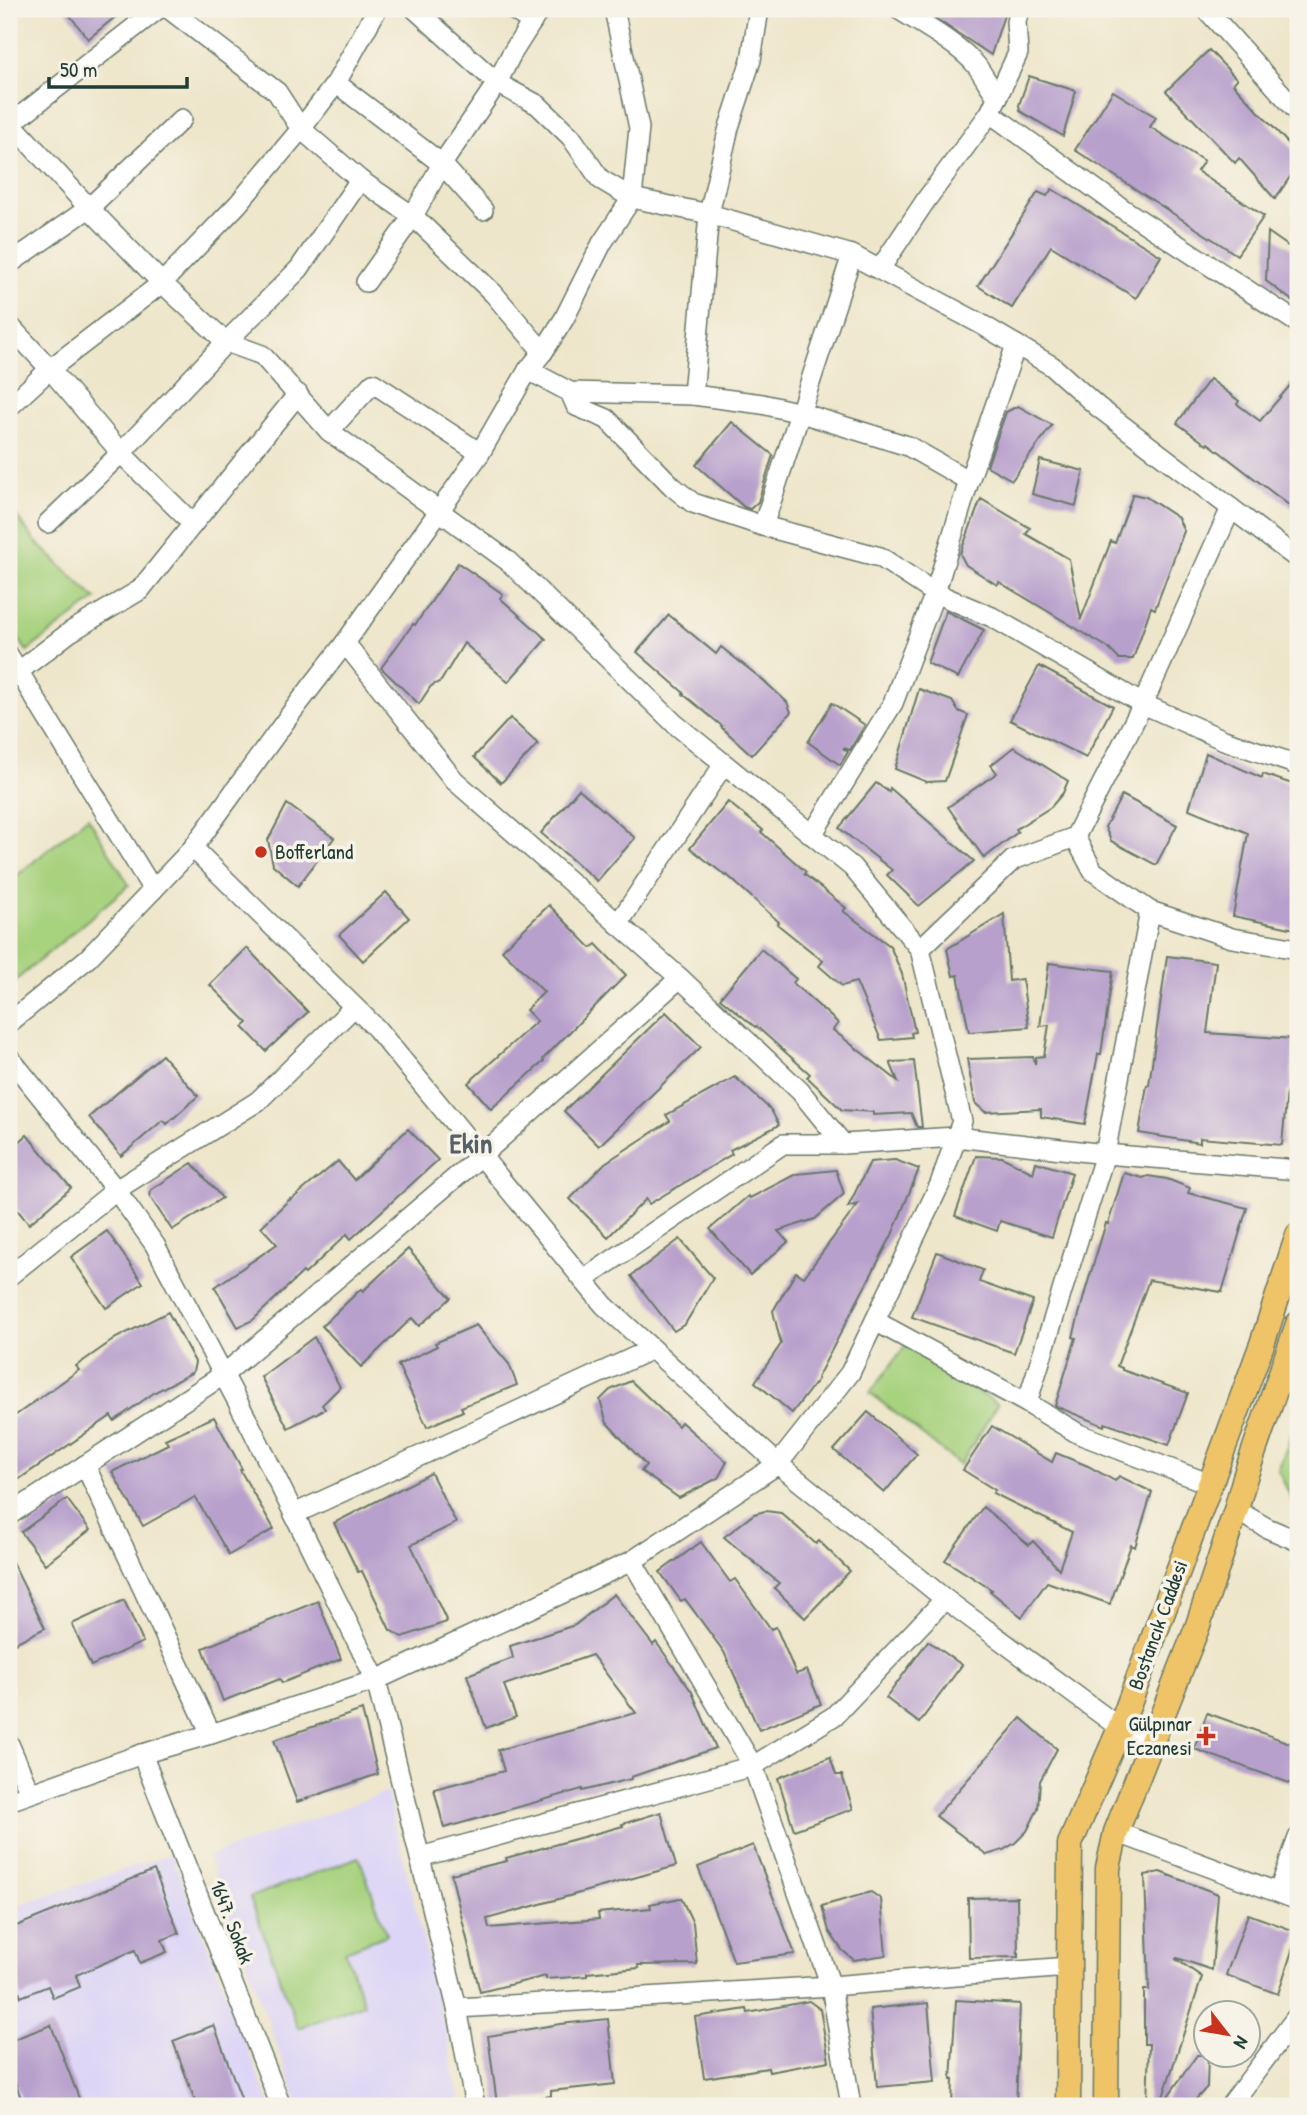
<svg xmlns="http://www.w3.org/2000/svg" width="1307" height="2115" font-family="'Patrick Hand',sans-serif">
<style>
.built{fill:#ddd5f6}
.green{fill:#a7d27e;stroke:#638859;stroke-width:2}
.building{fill:#b8a0cc}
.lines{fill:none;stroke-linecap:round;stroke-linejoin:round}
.minor-casing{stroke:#677868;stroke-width:22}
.major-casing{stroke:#677868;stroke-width:27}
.minor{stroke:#fff;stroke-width:19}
.major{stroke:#efc469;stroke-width:24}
.poi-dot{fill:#c8321e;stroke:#f7f3e8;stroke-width:2.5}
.labels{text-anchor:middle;stroke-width:7;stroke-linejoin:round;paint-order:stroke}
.poi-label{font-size:21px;fill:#1f3d34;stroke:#f7f3e8;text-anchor:start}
.street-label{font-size:21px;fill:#1f3d34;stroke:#f7f3e8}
.district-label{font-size:28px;font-weight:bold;fill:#556069;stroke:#f7f3e8}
</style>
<rect width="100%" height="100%" fill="#f7f3e8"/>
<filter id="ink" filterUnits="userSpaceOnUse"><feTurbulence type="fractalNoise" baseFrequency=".0143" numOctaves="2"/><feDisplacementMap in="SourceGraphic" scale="14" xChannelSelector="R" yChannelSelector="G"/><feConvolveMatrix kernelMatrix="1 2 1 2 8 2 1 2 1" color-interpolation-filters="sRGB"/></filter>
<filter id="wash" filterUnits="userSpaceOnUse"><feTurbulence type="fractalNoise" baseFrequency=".00686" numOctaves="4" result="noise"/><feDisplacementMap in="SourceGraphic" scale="28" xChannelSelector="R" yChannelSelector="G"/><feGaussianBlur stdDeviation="1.57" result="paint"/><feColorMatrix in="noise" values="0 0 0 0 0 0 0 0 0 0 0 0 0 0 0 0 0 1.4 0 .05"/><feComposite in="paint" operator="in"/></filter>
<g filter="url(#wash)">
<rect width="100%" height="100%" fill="#eee6ca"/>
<g class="built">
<path d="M387 1792 445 2029 461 2106H299L208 1856Z"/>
<path d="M171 1854 270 2106H9V1908Z"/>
</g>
<g class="green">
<path d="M9 506 36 542 96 599 27 651 9 626Z"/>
<path d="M88 817 129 885 9 986V882Z"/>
<path d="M905 1346 998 1404 960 1465 870 1393Z"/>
<path d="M1298 1418V1513L1278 1470Z"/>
<path d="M359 1857 387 1935 345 1951 364 2004 298 2028 250 1897Z"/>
</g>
<g id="blocks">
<g class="building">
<path d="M65 9H125L88 39Z"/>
<path d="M921 9H1006L991 55Z"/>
<path d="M1209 50 1237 79 1233 84 1298 154V165L1275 199 1239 158 1235 163 1166 91Z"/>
<path d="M1029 76 1076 91 1063 136 1020 111 1019 105Z"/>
<path d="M1113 91 1156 117 1150 127 1204 161 1197 171 1264 216 1237 255 1075 150Z"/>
<path d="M1052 189 1161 256 1136 298 1051 246 1012 308 978 286 1038 192 1047 196Z"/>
<path d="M1268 232 1298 253V305L1266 281Z"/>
<path d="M1298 376V512L1208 443 1207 445 1177 423 1210 379 1239 401 1237 404 1260 421Z"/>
<path d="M1018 406 1052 425 1012 480 987 466 1006 412Z"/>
<path d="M732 422 773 455 758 502 750 509 744 507 696 465Z"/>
<path d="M1040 460 1084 471 1076 506 1032 494Z"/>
<path d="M1133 494 1146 497 1178 518 1184 531 1155 609 1151 607 1133 659H1119L1107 647 999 582 997 585 966 565 960 554 981 499 1030 528 1026 534 1069 559 1081 619 1111 541 1115 543Z"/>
<path d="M458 563 503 594 500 598 546 639 508 682 464 643 441 681 431 686 419 704 381 668 413 624 415 625Z"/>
<path d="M946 611 984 630 958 678 927 663Z"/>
<path d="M669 615 716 654 721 647 763 680 787 702 791 712 752 755 721 727 722 726 683 694 684 693 637 652Z"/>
<path d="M1039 666 1113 706 1086 758 1010 720Z"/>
<path d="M919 689 952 701 958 711 968 715 945 781 927 782 895 769Z"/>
<path d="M832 703 865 725 850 750 843 748 848 752 840 765 808 742Z"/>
<path d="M510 718 538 744 501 783 474 757Z"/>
<path d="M1014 747 1068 781 1063 793 1051 807 1016 829 1018 832 984 858 948 807 997 773 991 765Z"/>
<path d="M1206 753 1262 778 1263 774 1298 786V873L1295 929 1233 916 1248 833 1189 809Z"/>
<path d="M876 783 889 792 890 788 974 861 919 906 887 875 892 870 839 828Z"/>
<path d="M579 789 635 838 597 881 541 833Z"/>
<path d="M1122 795 1177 825 1156 865 1111 841 1105 827Z"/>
<path d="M728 802 763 830 761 832 806 872 804 874 846 908 843 911 890 946 902 974 915 1032 911 1033 912 1037 881 1040 856 982 842 986 819 966 823 961 777 924 779 922 727 875 726 876 690 848Z"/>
<path d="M287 804 334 838 298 886 273 865 268 840Z"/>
<path d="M386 892 409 918 363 961 339 935Z"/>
<path d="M549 905 591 948 596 944 626 975 543 1059 544 1061 491 1109 468 1083 537 1021 526 1010 544 992 502 950Z"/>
<path d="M1004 914 1009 981 1022 979 1029 1027 969 1032 958 975 953 976 947 949Z"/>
<path d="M247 948 308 1012 266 1051 243 1027 248 1023 210 985Z"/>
<path d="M761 949 796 979 793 983 838 1023 833 1030 898 1081 890 1062 914 1061 922 1127H917L911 1113 873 1115V1112L842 1110 807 1077 810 1074 756 1026 755 1027 720 998Z"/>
<path d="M1167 956 1216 962 1207 1033 1294 1039 1290 1091H1287L1282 1145 1200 1138V1143L1139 1133 1147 1085H1149Z"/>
<path d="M1049 963 1113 971 1101 1054H1098L1085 1124 1041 1117V1109L985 1112 975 1103 967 1059 1033 1057 1035 1064 1036 1057 1044 1056 1049 1025 1040 1026Z"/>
<path d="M666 1012 701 1047 599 1146 564 1111Z"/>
<path d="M162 1055 198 1096 167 1124 163 1120 121 1156 89 1117Z"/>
<path d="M735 1077 771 1110 779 1125 730 1150 732 1154 649 1204 646 1199 608 1237 570 1199 605 1163 670 1121 666 1115Z"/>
<path d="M408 1129 438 1160 351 1239 347 1234 305 1274 303 1272 253 1320 238 1327 215 1287 277 1244 261 1227 290 1199 291 1200 338 1161 354 1180Z"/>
<path d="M27 1135 71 1188 29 1224 9 1200V1151Z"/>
<path d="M976 1156 1002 1157 1033 1173 1036 1162 1072 1173 1052 1237 1000 1221 997 1231 955 1216Z"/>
<path d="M895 1160 919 1169 892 1235 817 1378 818 1379 792 1413 755 1382 781 1344 773 1311 796 1272 804 1277 858 1204 848 1207 870 1162Z"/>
<path d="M192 1163 222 1198 172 1230 150 1197 151 1190Z"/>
<path d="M836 1170 844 1194 815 1219 778 1231 788 1242 750 1275 710 1229 748 1196 750 1198 796 1174Z"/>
<path d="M1124 1173 1143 1178 1148 1176 1167 1179 1190 1188 1188 1193 1247 1208 1222 1292 1149 1280 1117 1366 1122 1368V1370L1188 1393 1169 1445 1105 1423 1104 1426 1055 1406 1076 1338 1073 1337 1087 1285 1106 1223 1108 1224Z"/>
<path d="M107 1231 143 1283 106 1308 71 1257Z"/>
<path d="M680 1239 713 1278 685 1324 674 1331 631 1276Z"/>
<path d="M408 1249 451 1298 419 1326 412 1318 361 1367 322 1326 361 1289 363 1291Z"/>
<path d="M937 1252 983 1270 979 1282 1033 1301 1014 1353 912 1317Z"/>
<path d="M168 1312 195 1362 193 1372 155 1392 114 1421 111 1416 9 1486V1420L79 1370 76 1366 116 1338Z"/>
<path d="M476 1325 509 1364 517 1385 461 1407 463 1411 427 1427 398 1365 437 1346 435 1343Z"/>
<path d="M314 1337 340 1387 322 1405 325 1409 288 1428 261 1377Z"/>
<path d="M631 1381 678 1426 681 1422 727 1462 718 1478 679 1498 641 1471 646 1465 607 1423 600 1400 610 1390Z"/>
<path d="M868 1412 917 1454 884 1493 834 1450Z"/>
<path d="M214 1417 242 1469 240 1470 274 1529 229 1555 195 1497 143 1526 112 1472 168 1444 165 1439Z"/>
<path d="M992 1426 1052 1462 1056 1453 1088 1466 1115 1481 1119 1476 1152 1492 1135 1547 1131 1545 1110 1604 1047 1582 1022 1617 990 1591 992 1590 945 1560 983 1507 1029 1545 1033 1541 1059 1569 1072 1532 993 1493 995 1490 963 1470Z"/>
<path d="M431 1473 456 1523 411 1545 447 1622 402 1637 390 1630 362 1571 358 1572 334 1523Z"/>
<path d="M67 1499 90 1530 45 1564 21 1532Z"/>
<path d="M765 1511 781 1513 816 1544 819 1541 850 1571 805 1618 774 1588 779 1583 724 1537 754 1514Z"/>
<path d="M701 1542 730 1582 735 1579 771 1629 776 1627 796 1674 807 1670 821 1704 759 1730 724 1652 685 1599 681 1601 660 1572Z"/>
<path d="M9 1556 45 1628 9 1646Z"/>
<path d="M614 1594 653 1645 656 1642 692 1692 716 1748 631 1777V1779L582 1791V1789L444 1828 434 1789 504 1771 498 1750 636 1713 592 1655 504 1685 516 1717 486 1728 467 1675 513 1658 510 1646 575 1625Z"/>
<path d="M124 1600 143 1642 91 1666 72 1624Z"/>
<path d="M318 1601 341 1659 282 1683 280 1679 223 1701 203 1648Z"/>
<path d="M928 1641 962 1665 919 1723 886 1698Z"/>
<path d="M362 1710 378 1774 297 1802 274 1740Z"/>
<path d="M1207 1713 1298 1746V1786L1194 1749Z"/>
<path d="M1021 1718 1057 1749 1040 1781 1038 1809 1027 1831 1015 1843 1003 1850 987 1855 936 1816Z"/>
<path d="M830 1757 836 1775H842L853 1809 794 1830 778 1778Z"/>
<path d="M661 1812 676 1866 487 1919 489 1928 599 1919 598 1913 651 1908 650 1904 681 1898 693 1923 697 1964 638 1965 639 1968 587 1973V1976L546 1979V1976L480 1992 451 1874 507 1861 506 1858 623 1826 622 1824Z"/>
<path d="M753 1845 795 1954 734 1962 698 1867Z"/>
<path d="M154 1870 179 1933 162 1940 167 1952 140 1963 135 1950 76 1975 80 1987 53 1998 48 1986 21 1997 9 1965V1929Z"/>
<path d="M1160 1872 1218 1894 1212 1970 1177 1958 1176 1959 1202 1977 1160 2106H1147L1149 2044H1144V1990H1149L1145 1875Z"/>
<path d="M871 1892 881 1899 886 1955 854 1960 842 1950 829 1931 822 1906Z"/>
<path d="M1017 1897 1018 1957 969 1958 968 1898Z"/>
<path d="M1248 1914 1298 1932 1278 1994 1226 1975Z"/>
<path d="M956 2000 1020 2004 1016 2106 952 2105 953 2080H951Z"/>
<path d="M809 2001 820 2009 829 2061 769 2072 768 2068 704 2078 695 2017 747 2009 748 2013Z"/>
<path d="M928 2003 935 2082 877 2087 870 2009Z"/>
<path d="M608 2019 615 2084 551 2091V2096L497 2104 488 2036 560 2024Z"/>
<path d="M51 2025 82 2106H24L9 2066V2041Z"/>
<path d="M214 2025 244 2106H197L173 2041Z"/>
<path d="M1197 2055H1208L1207 2087 1190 2106H1161Z"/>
</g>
</g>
</g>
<g filter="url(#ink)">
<use href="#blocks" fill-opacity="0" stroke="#677868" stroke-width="2"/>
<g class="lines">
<defs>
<g id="minor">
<path d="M169 9 277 92 301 129 360 180 413 216 494 294 543 352"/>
<path d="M415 9 497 83 538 105 571 137 600 179 632 198 709 214 852 255 979 323 1052 366 1098 407 1298 559"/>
<path d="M512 9 532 22"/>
<path d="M898 9C920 23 960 45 976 65 984 75 989 87 998 97"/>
<path d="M1206 9 1298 112"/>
<path d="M336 83 442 164 483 210"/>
<path d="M990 113 1123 209 1298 323"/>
<path d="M9 121 89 208 162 283 226 342 262 355 329 431 508 561 675 724 852 867 920 949 962 1121 940 1184 850 1373 778 1464 632 1561 376 1680 211 1734 142 1754 9 1801"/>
<path d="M9 125 158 9"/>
<path d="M9 264 89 208 182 119"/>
<path d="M880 269 926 200 990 113 1018 53 1016 22 1019 9"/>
<path d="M366 282 413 216 442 164 497 83 511 55 540 9"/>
<path d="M9 325 50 369 121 453 193 524 298 394"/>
<path d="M528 370 570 392 693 395 762 404 801 413 908 446 969 481"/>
<path d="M570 392 576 406 607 419 673 487 693 503 763 526 880 557 935 593 992 617 1143 704 1224 740 1298 765"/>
<path d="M693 395 709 214 729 127 751 60 759 9"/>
<path d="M9 407 50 369 162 283 238 204 301 129 336 83 377 9"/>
<path d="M329 431 373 383 480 453"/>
<path d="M48 523 121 453 226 342 299 269 360 180"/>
<path d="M763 526 852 255"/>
<path d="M345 643 454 780 680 978 800 1091 843 1144"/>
<path d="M9 656 153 890"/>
<path d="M10 678 70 632 140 590 193 524"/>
<path d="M812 835 893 703 935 593 969 481 1016 345"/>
<path d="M1075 837 1093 871 1150 911 1232 938 1298 949"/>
<path d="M193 848 376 1028 604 1305 778 1464 945 1599 1120 1728 1150 1745"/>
<path d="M618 924 724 764"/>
<path d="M920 949 1013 860 1075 837 1143 704 1231 508"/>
<path d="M9 1023 88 958 193 848 292 712 345 643 440 510 480 453 528 370 543 352 564 319 602 243 632 198 639 128 614 9"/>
<path d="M9 1057 116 1190 155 1245 251 1427 376 1680 457 2008 475 2106"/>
<path d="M9 1276 116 1190 258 1101 354 1007"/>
<path d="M583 1280 783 1144H843L956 1137 1105 1154 1298 1170"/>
<path d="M875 1321 1027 1403 1079 1434 1210 1484"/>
<path d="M1027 1403 1105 1154 1150 911"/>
<path d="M85 1465 211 1734"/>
<path d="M1236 1510 1267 1528 1298 1541"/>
<path d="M294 1514 652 1349"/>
<path d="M9 1515 223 1375 481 1156 680 978"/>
<path d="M632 1561 753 1766 831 1986 851 2106"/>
<path d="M9 1744 30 1793"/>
<path d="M142 1754 281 2106"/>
<path d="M1116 1832 1298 1900"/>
<path d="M420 1857 753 1766 834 1716 945 1599"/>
<path d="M1279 1891 1298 1838"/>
<path d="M457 2008 831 1986 1068 1967"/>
<path d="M1230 2106 1298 2015"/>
</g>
<g id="major">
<path d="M1068 2106 1070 1844 1120 1728 1262 1344 1298 1235"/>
<path d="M1106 2106 1108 1868 1116 1832 1197 1628 1236 1510 1245 1477 1298 1324"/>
</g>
</defs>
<use href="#minor" class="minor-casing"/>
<use href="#major" class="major-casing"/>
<use href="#minor" class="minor"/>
<use href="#major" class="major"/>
</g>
</g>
<g class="poi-dot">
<circle cx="261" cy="852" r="7"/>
<path d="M1202.5 1725.5h7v7h7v7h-7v7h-7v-7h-7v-7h7z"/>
</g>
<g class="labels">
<g class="poi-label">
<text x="275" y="859">Bofferland</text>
<text x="1192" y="1731" text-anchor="end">Gülpınar<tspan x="1192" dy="24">Eczanesi</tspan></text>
</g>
<g class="street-label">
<text transform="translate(1158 1625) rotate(-70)" y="7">Bostancık Caddesi</text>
<text transform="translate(232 1922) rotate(69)" y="7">1647. Sokak</text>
</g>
<g class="district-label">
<text x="471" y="1153">Ekin</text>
</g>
</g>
<rect width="1307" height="2115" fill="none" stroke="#f7f3e8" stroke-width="35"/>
<g transform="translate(1227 2034) rotate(121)"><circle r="33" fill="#f7f3e8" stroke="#a1aaa0" stroke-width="2"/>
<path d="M0-5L12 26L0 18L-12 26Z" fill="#c8321e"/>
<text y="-10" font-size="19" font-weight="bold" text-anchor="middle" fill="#1f3d34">N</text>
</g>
<path d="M49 77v10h138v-10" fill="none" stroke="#1f3d34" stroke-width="3.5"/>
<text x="60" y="77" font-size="21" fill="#1f3d34" stroke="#f7f3e8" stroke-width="5" paint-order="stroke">50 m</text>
</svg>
